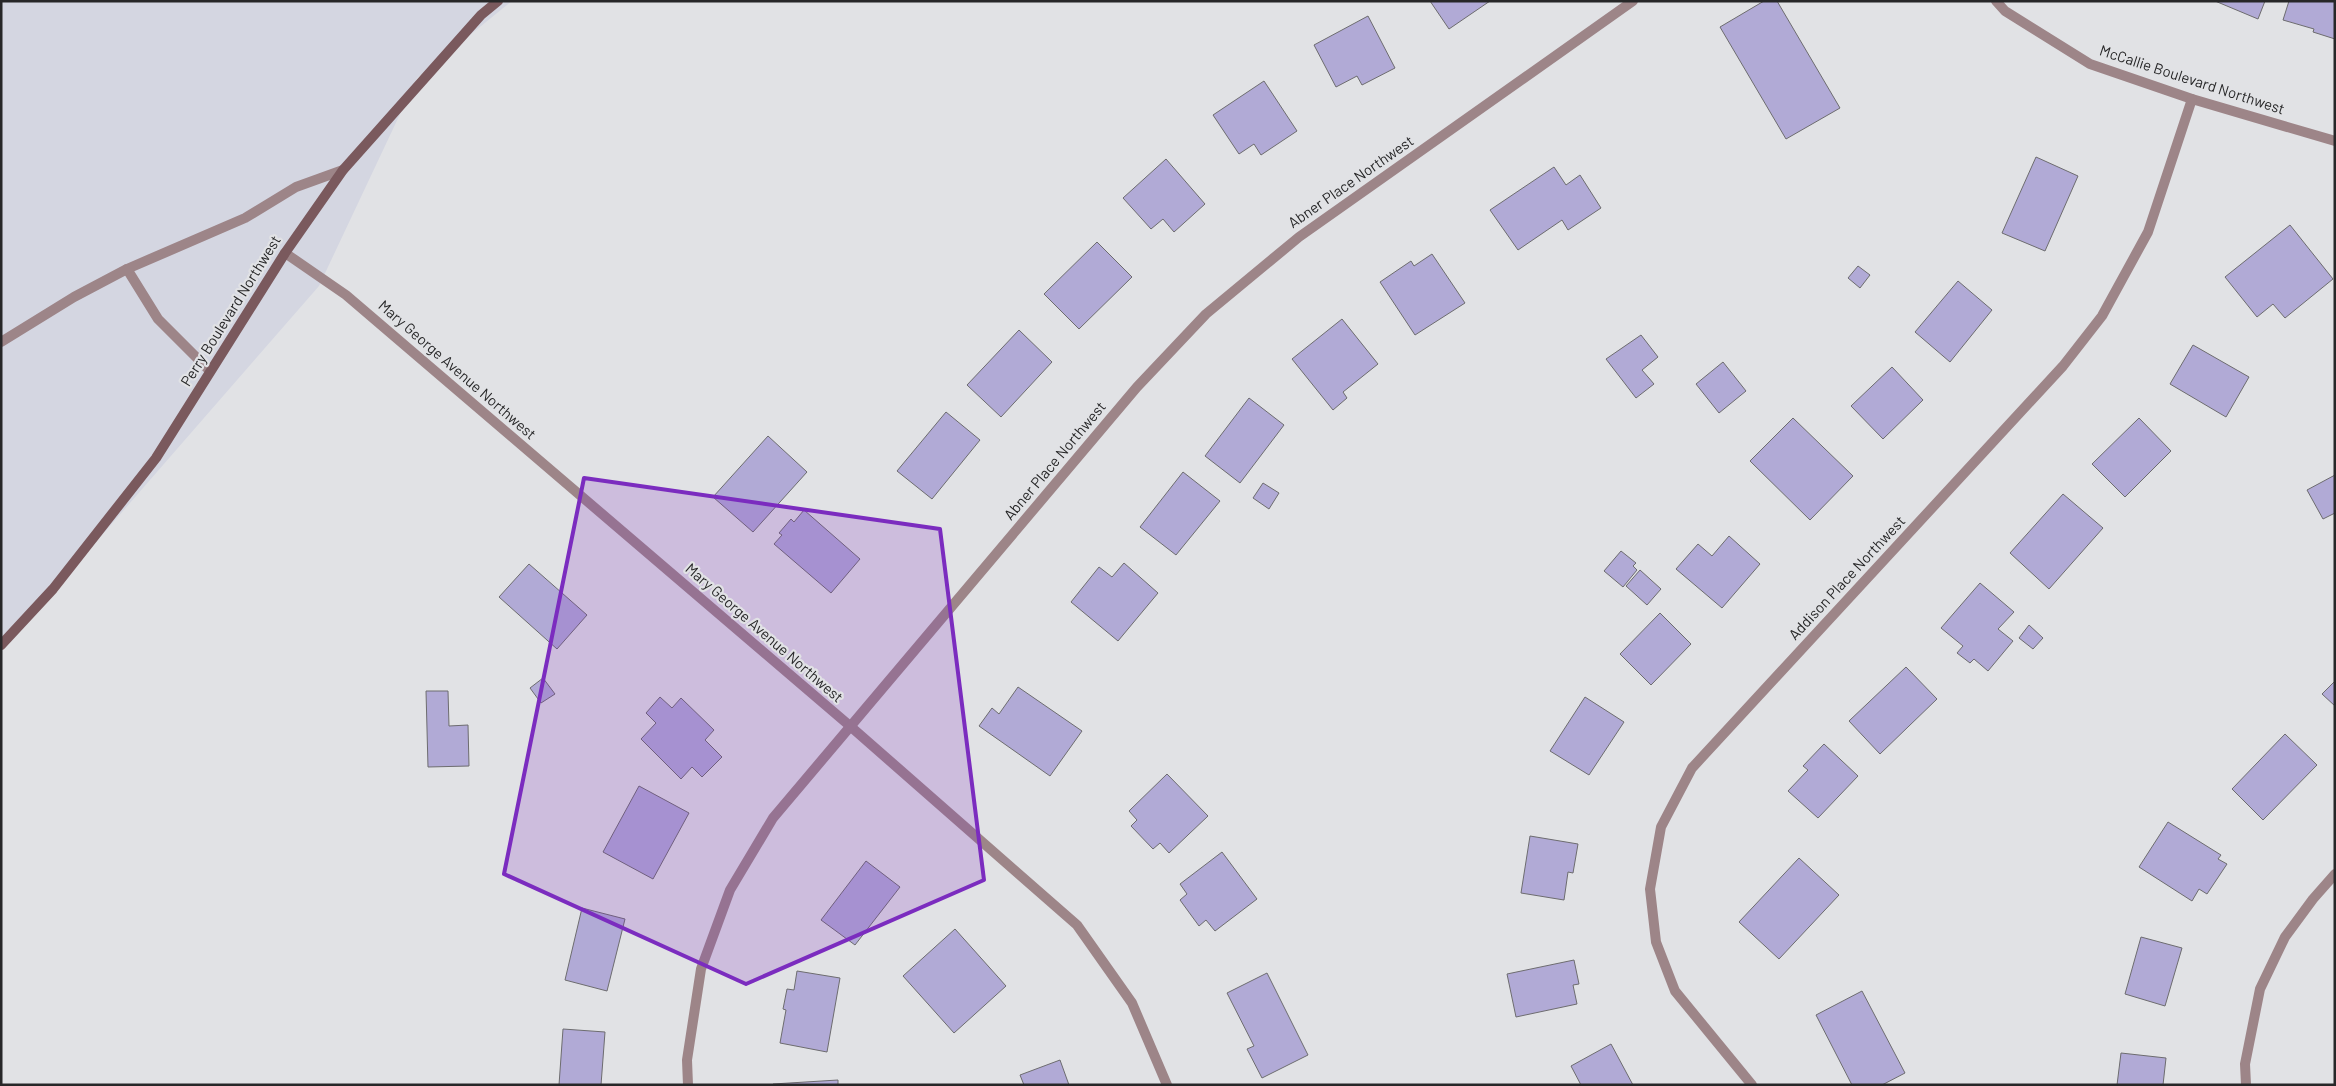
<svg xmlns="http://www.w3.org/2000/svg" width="2336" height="1086" font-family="Barlow,sans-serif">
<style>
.built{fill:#d4d6e1}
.building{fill:#b1aad6;stroke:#6d6c6f}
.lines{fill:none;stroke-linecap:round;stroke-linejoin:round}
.lane{stroke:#9d8588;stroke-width:10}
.street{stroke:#9d8588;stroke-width:10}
.secondary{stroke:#7a595d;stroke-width:10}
.marked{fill:#7b2cbf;fill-opacity:0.2;stroke:#7b2cbf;stroke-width:4;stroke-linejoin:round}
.labels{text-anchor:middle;stroke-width:4.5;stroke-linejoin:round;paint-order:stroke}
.street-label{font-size:15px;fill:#272728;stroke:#e1e2e5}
</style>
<rect width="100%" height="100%" fill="#e1e2e5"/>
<path class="built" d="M1 1H512L417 78 319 286 1 651Z"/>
<g class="building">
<path d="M1430 1H1490L1449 29Z"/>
<path d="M1764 1H1777L1840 108 1786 139 1720 27Z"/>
<path d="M2215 1H2265L2258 19Z"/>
<path d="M2289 1H2335V39L2313 32 2314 29 2283 20Z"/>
<path d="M1368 16 1395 68 1362 85 1357 76 1336 87 1314 45Z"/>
<path d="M1264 81 1297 131 1261 155 1254 144 1239 154 1213 115Z"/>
<path d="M2036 157 2078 176 2045 251 2002 233Z"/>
<path d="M1166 159 1205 204 1174 232 1163 219 1151 229 1123 198Z"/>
<path d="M1554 167 1566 185 1580 175 1601 208 1568 230 1562 220 1518 250 1490 210Z"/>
<path d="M2290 225 2333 279 2285 318 2273 304 2257 317 2225 277Z"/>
<path d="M1097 242 1132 277 1079 329 1044 294Z"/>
<path d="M1432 254 1465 303 1415 335 1380 282 1411 261 1414 266Z"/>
<path d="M1858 266 1870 275 1860 288 1848 278Z"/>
<path d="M1958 281 1992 310 1950 362 1915 332Z"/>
<path d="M1342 319 1378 364 1343 392 1347 398 1333 410 1292 359Z"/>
<path d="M1019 330 1052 362 1001 417 967 385Z"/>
<path d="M1641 335 1658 357 1642 370 1654 384 1636 398 1606 359Z"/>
<path d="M2193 345 2249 377 2226 417 2170 384Z"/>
<path d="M1723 362 1746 391 1719 413 1696 384Z"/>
<path d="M1892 367 1923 400 1883 439 1851 406Z"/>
<path d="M1249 398 1284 425 1240 483 1205 456Z"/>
<path d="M946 412 980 440 932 499 897 471Z"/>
<path d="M1793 418 1853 476 1810 520 1750 461Z"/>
<path d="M2139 418 2171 451 2125 497 2092 464Z"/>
<path d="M768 436 807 472 753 532 713 497Z"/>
<path d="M1183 472 1220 501 1176 555 1140 527Z"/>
<path d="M2335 475V513L2323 519 2307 490Z"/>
<path d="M1263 483 1279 493 1269 509 1253 498Z"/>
<path d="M2063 494 2103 528 2049 589 2010 553Z"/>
<path d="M804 510 860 559 831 593 774 544 782 535 779 533 791 519 794 522Z"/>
<path d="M1729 536 1760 564 1722 608 1676 569 1698 544 1712 556Z"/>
<path d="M1621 551 1636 563 1633 566 1637 570 1623 587 1604 571Z"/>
<path d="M1124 563 1158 593 1118 641 1071 602 1099 567 1112 577Z"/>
<path d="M529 564 587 615 557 649 499 597Z"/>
<path d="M1640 570 1661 589 1647 605 1626 586Z"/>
<path d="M1980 583 2014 612 1998 629 2013 641 1988 671 1974 659 1970 663 1957 653 1963 646 1941 628Z"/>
<path d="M1660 613 1691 644 1651 685 1620 654Z"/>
<path d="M2029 625 2043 638 2033 649 2019 638Z"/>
<path d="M1906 667 1937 699 1880 754 1849 721Z"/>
<path d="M543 678 555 694 541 703 530 688Z"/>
<path d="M2335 681V706L2322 694Z"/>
<path d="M1018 687 1082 731 1050 776 979 726 992 708 999 714Z"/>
<path d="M426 691H448L449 726 468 725 469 766 428 767Z"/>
<path d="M660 697 672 708 681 698 714 730 705 740 722 757 702 777 692 767 681 779 641 739 656 723 646 713Z"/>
<path d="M1585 697 1624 722 1589 775 1550 751Z"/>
<path d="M2285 734 2317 765 2263 820 2232 789Z"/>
<path d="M1824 744 1858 776 1818 818 1788 791 1808 770 1803 766Z"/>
<path d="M1167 774 1208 816 1169 853 1160 843 1153 849 1131 826 1137 820 1129 811Z"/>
<path d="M639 786 689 813 653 879 603 852Z"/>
<path d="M2168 822 2221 855 2218 859 2227 864 2207 894 2199 889 2192 901 2139 867Z"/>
<path d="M1530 836 1578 844 1573 873 1568 872 1564 900 1521 893Z"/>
<path d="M1222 852 1257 899 1215 931 1206 920 1199 926 1180 900 1187 894 1180 884Z"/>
<path d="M1799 858 1839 895 1779 959 1739 922Z"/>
<path d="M866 861 900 887 855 945 821 920Z"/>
<path d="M582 908 625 919 607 991 565 980Z"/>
<path d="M955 929 1006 986 954 1033 903 976Z"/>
<path d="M2141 937 2182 948 2165 1006 2125 994Z"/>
<path d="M1574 960 1579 984 1573 985 1577 1004 1516 1017 1507 974Z"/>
<path d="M797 971 840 978 827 1052 780 1043 786 1010 783 1009 787 989 794 990Z"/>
<path d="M1267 973 1308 1055 1262 1078 1247 1049 1254 1046 1227 993Z"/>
<path d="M1862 991 1905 1073 1882 1085H1852L1816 1015Z"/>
<path d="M563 1029 605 1032 601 1085H559Z"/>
<path d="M1611 1044 1633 1085H1581L1571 1066Z"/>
<path d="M2121 1053 2166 1058 2163 1085H2117Z"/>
<path d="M1060 1060 1069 1085H1024L1020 1075Z"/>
<path d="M838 1080V1085H773V1084Z"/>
</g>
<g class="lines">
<g class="lane">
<path d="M127 269 158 319 210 371"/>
<path d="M1 342 74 297 127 269 245 218 296 187 343 170"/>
</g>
<g class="street">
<path d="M1996 1 2005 11 2090 64 2192 99 2335 141"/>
<path d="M285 253 346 295 850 726 1077 925 1132 1003 1167 1085"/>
<path d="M688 1085 687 1060 701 969 730 890 773 818 1137 387 1206 314 1299 237 1633 1"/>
<path d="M1752 1085 1675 991 1656 942 1650 889 1661 827 1692 768 2063 366 2102 316 2148 232 2192 99"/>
<path d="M2246 1085 2245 1064 2260 989 2285 937 2313 899 2335 874"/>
</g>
<path class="secondary" d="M1 645 53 589 156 458 285 253 343 170 481 15 498 1"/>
</g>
<path class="marked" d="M584 478 940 529 984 880 746 984 504 874Z"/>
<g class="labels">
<g class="street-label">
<text transform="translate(2192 80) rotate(18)" y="5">McCallie Boulevard Northwest</text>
<text transform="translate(1351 182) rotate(-35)" y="5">Abner Place Northwest</text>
<text transform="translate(231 311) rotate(-58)" y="5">Perry Boulevard Northwest</text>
<text transform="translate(457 370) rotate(41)" y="5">Mary George Avenue Northwest</text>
<text transform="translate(1055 461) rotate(-50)" y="5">Abner Place Northwest</text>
<text transform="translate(1847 578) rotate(-47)" y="5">Addison Place Northwest</text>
<text transform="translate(764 633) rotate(41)" y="5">Mary George Avenue Northwest</text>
</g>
</g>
<rect width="2336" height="1086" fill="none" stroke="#272728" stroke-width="5"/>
</svg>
